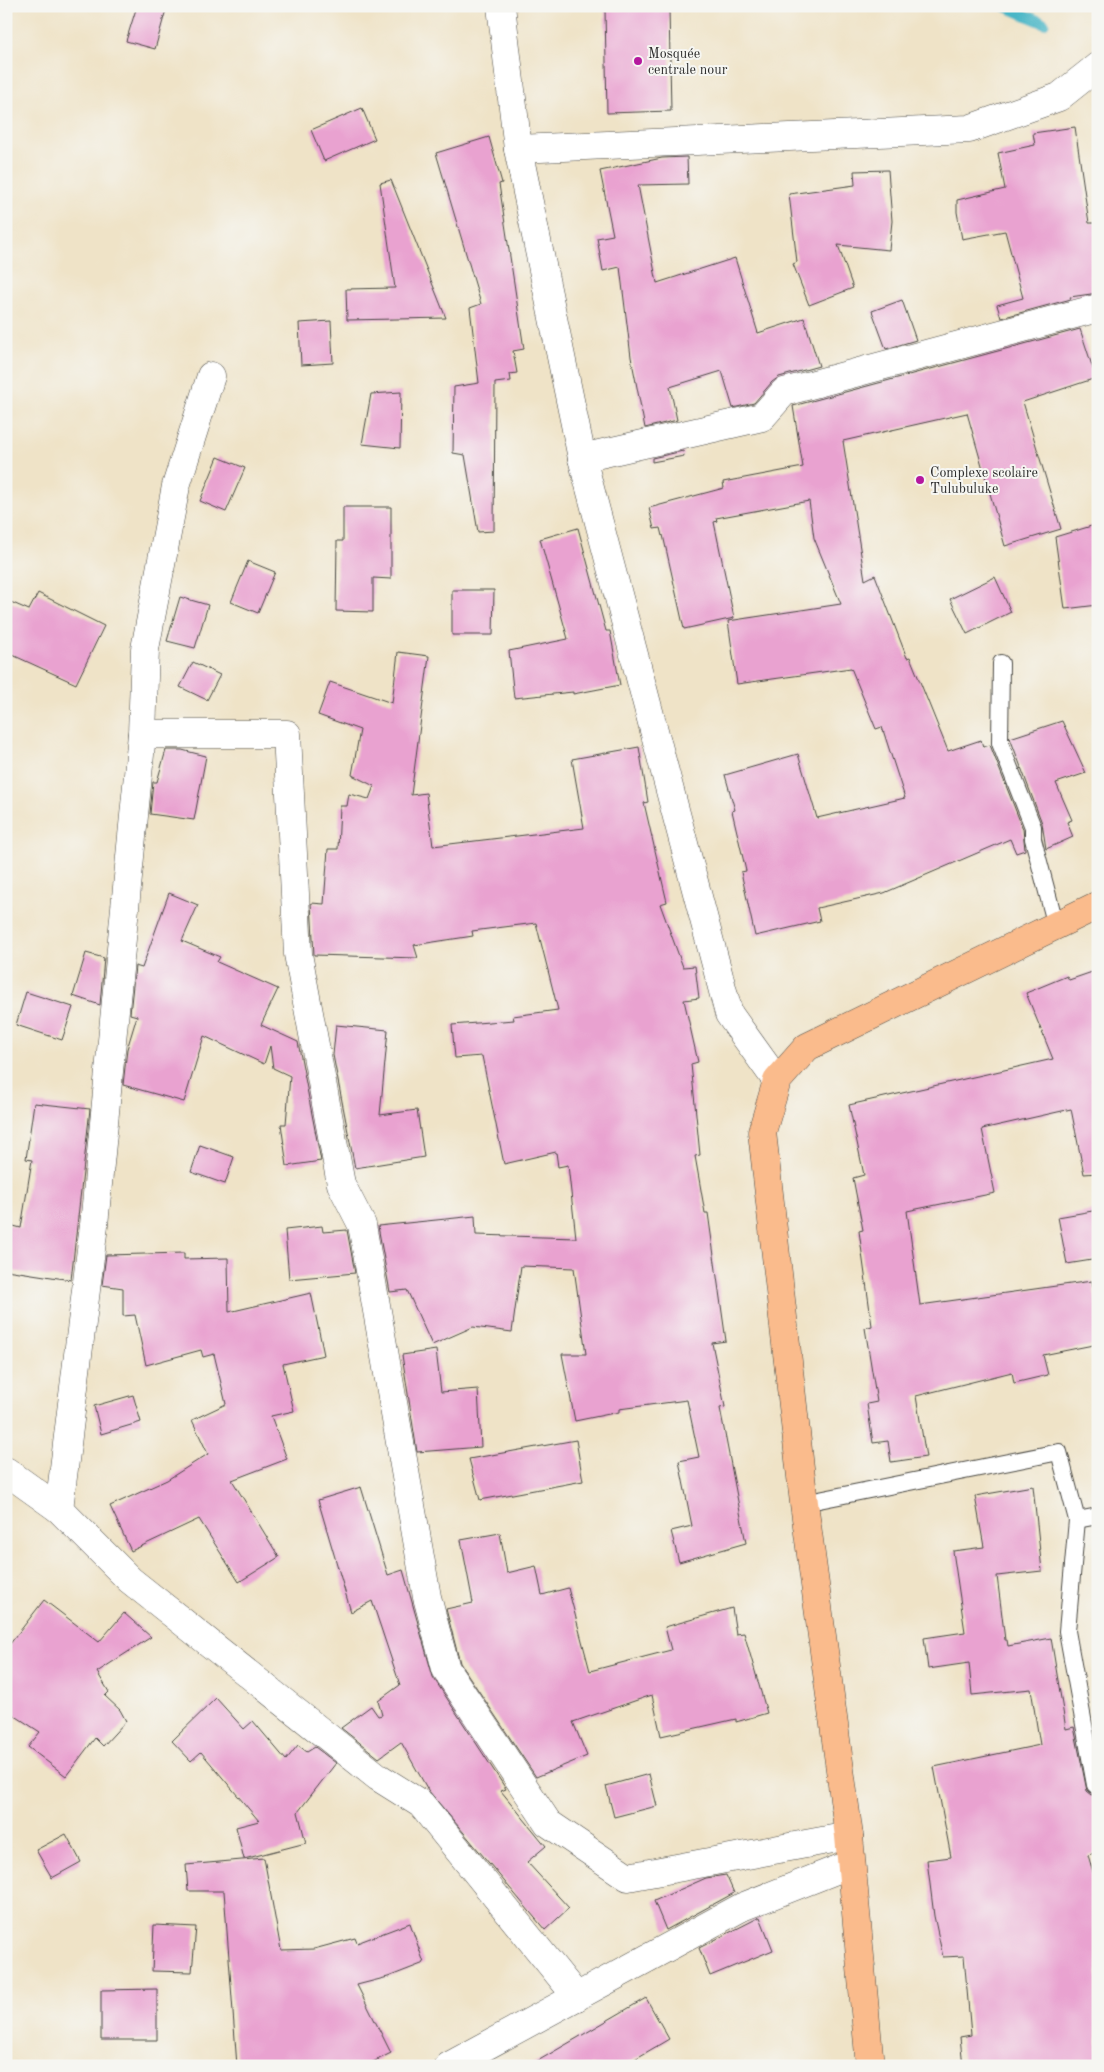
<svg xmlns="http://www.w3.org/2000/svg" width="1104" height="2072" font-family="'Old Standard TT',serif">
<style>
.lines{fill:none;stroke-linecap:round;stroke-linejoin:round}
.stream{stroke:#49b6c6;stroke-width:11}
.building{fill:#e9a2d0}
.service-casing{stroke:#484742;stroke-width:18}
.minor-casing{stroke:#484742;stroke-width:29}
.trunk-casing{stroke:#484742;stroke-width:29}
.service{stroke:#fff;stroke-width:16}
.minor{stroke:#fff;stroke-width:28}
.trunk{stroke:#fabb8c;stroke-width:28}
.poi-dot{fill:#b5179e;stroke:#f6f6f2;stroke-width:2}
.labels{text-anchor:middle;stroke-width:4;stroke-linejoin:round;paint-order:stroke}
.poi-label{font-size:14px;fill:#2b2b2b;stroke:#f6f6f2;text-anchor:start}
</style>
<rect width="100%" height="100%" fill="#f6f6f2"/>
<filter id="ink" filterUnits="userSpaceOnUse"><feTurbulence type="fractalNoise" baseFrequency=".02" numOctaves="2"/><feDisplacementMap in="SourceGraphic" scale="10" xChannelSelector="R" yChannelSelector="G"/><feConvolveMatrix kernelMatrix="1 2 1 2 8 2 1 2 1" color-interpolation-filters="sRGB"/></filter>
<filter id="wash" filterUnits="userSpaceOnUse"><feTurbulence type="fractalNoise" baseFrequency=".0096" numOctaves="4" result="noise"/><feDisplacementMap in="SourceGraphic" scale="20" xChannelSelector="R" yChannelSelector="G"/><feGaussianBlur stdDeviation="1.12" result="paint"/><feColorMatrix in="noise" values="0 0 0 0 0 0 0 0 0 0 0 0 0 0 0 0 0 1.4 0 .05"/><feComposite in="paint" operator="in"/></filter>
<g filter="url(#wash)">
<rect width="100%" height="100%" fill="#efe3c7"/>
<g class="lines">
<path class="stream" d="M1004 6 1044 23"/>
</g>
<g id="blocks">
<g class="building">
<path d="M137 6H167L155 49 126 41Z"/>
<path d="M669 9 671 111 607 113 605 10Z"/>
<path d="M362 108 375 139 324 161 311 130Z"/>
<path d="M1075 127 1089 223H1098V293L1070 297 1071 299 1001 318 997 305 1023 298 1005 231 962 239 957 212V200L1005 189 998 153 1035 145 1033 133Z"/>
<path d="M489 137 502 183 499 184 524 349 513 351 517 373 510 374 511 381 495 383 494 531 478 532 465 455 453 453 454 387 479 383 470 308 481 304 436 153Z"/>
<path d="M687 157 688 184 638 185 657 283 735 258 758 333 804 318 819 366 779 377 772 382 754 403 733 408 722 371 670 387 677 420 645 428 631 357 620 267 603 271 597 238 613 235 600 171 662 158Z"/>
<path d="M888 170 892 221 889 250 838 245 853 288 809 305 793 264 797 262 789 194 855 185 854 171Z"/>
<path d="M391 180 446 318 347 320 346 289 395 288 380 183Z"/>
<path d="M902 300 916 340 886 349 872 311Z"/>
<path d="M331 321 333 363 301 365 299 323Z"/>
<path d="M1080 329 1096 378 1023 402 1061 529 1005 546 967 413 843 441 865 580 875 575 907 658 910 657 948 751 981 740 983 747 990 745 1023 829 1025 850 1016 853 1010 839 884 893 817 908 820 921 755 936 741 872 746 871 732 811 735 810 725 775 798 754 817 818 905 798 882 727 876 729 851 668 737 684 728 621 841 604 814 538 809 501 716 518 717 521 714 522 734 618 684 629 663 535 662 536 660 528 654 529 649 508 724 488 723 482 803 467 793 406Z"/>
<path d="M401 392 400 448 362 444 371 394Z"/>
<path d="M683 451 684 456 652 462V458Z"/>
<path d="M218 457 245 468 226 512 200 501Z"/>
<path d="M343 507H391V579L373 578V612L336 611 337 541H343Z"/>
<path d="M1098 524V605L1065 609 1055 537Z"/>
<path d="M578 528 606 631H610L620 685 573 694V692L514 698 509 651 568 639 540 539Z"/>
<path d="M248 561 275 572 258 613 231 602Z"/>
<path d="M995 577 1011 612 967 634 950 599Z"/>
<path d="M452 590H494L493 635H452Z"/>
<path d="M38 593 104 626 76 684 6 652V600L29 610Z"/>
<path d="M180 597 208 605 195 648 167 641Z"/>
<path d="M398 652 429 656 411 795 426 793 433 846 584 828 572 759 639 747 648 802 644 803 667 902 660 904 683 967 695 966 699 998 684 1000 698 1062 691 1064 700 1155 695 1156 705 1213H708L726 1341 712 1343 725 1407 720 1408 746 1543 679 1562 671 1531 692 1526 679 1461 699 1457 687 1400 619 1409V1412L575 1421 562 1354H586L574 1268 521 1266 512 1332 473 1327 432 1345 407 1290 390 1292 378 1226 475 1216 476 1235 576 1238 568 1165 558 1167 556 1152 504 1164 482 1056 455 1058 452 1025 514 1020 513 1016 558 1010 536 923 472 931 473 936 414 945 418 958 314 955 311 903 324 904 328 849H338L340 806H347L349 794 369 799 374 786 352 775 360 730 318 715 330 682 392 703Z"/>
<path d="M193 662 220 675 207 700 180 687Z"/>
<path d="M1062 721 1086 773 1056 783 1072 820 1067 822 1073 837 1046 849 1042 823 1010 738Z"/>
<path d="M166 750H182L206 756 194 820 150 814 153 782H157Z"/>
<path d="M169 893 198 905 182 941 220 957 217 962 278 989 261 1025 298 1042 321 1161 287 1166 281 1124H286L290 1076 273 1068 270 1046 264 1064 204 1036 184 1102 123 1085 127 1049 137 1016 130 1014 135 966 142 968Z"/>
<path d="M86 953 104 958 100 1005 73 996Z"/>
<path d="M1098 970V1173L1084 1174 1071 1109 982 1129 995 1193 907 1211 920 1305 1092 1281 1098 1310V1344L1043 1355 1048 1375 1014 1383 1012 1372 916 1396 926 1457 891 1462 888 1441 873 1443 867 1404 877 1402 865 1328 872 1326 859 1231 863 1230 853 1178 864 1175 849 1105 1053 1059 1026 993 1067 976 1069 980Z"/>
<path d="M26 992 73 1007 62 1040 16 1025Z"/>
<path d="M336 1025 388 1030 380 1115 417 1110 424 1157 355 1168 333 1055Z"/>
<path d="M34 1103 90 1109 71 1280 6 1270V1224L21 1228 32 1160 26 1159Z"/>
<path d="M200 1145 234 1157 225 1184 191 1172Z"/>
<path d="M1098 1210V1259L1067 1264 1058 1217Z"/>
<path d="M322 1226 323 1232 347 1230 355 1273 289 1279 285 1230Z"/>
<path d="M184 1253V1259L228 1258 229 1312 311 1293 324 1355 283 1364 294 1411 271 1416 287 1459 232 1480 279 1557 239 1582 199 1519 131 1551 110 1506 167 1480 208 1454 192 1420 226 1404 214 1354 203 1357 201 1350 146 1365 135 1315 123 1316V1288L102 1285 106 1255Z"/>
<path d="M436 1350 441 1392 478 1389 481 1447 417 1452 402 1355Z"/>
<path d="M133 1395 141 1422 101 1434 94 1406Z"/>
<path d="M576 1440 583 1481 480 1500 469 1459Z"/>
<path d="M1033 1486 1042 1571 997 1576 1005 1640H1007L1008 1646 1051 1638 1066 1729 1074 1727 1087 1791 1092 1795 1098 1794V1852L1088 1855 1098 1889V2066H963L960 2037 971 2035 964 1956 943 1957 934 1916 927 1860 951 1857 934 1767 1040 1745 1031 1689 972 1695 969 1663 928 1669 924 1638 965 1632 953 1551 984 1547 975 1496Z"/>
<path d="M361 1487 388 1575 403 1570 433 1677 506 1789 501 1791 546 1846 527 1862 569 1908 545 1930 428 1790 401 1742 379 1758 341 1728 371 1706 378 1716 382 1715 378 1701 400 1685 372 1601 351 1612 318 1500Z"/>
<path d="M500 1533 507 1573 536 1566 542 1595 568 1588 590 1671 671 1650 665 1627 732 1608 736 1634 744 1633 767 1713 736 1722V1719L661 1736 652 1695 573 1722 587 1756 536 1777 460 1663 446 1609 473 1603 461 1540Z"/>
<path d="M44 1600 99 1642 124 1613 151 1637 97 1672 109 1692 105 1696 120 1710 126 1721 103 1746 95 1738 66 1776 28 1747 40 1732 6 1710V1649Z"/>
<path d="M216 1698 244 1729 253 1721 286 1760 298 1745 307 1752 315 1747 336 1763 298 1812 306 1843 244 1859 236 1827 259 1821 201 1752 191 1761 172 1741Z"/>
<path d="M649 1774 657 1806 614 1817 606 1786Z"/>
<path d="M66 1834 81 1862 52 1878 36 1850Z"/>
<path d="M264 1858 281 1950 314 1949 355 1938 357 1943 410 1923 424 1963 388 1977 357 1985 391 2053 365 2066H321L320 2063 280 2066H237L224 1891H188L186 1865Z"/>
<path d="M726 1875 734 1893 666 1930 654 1901 706 1878Z"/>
<path d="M760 1917 773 1950 710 1976 699 1948Z"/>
<path d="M154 1925 196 1927 192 1972 152 1971Z"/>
<path d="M157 1989V2040H101V1990Z"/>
<path d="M646 1998 669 2039 623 2066H529Z"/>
</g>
</g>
</g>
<g filter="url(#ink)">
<use href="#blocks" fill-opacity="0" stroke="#484742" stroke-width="1"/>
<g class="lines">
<defs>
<g id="service">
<path d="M1001 663 1000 743 1033 827V839L1056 926"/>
<path d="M804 1503 1059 1452 1077 1520 1067 1631 1095 1785"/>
<path d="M1077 1520 1098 1516"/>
</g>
<g id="minor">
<path d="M501 6 518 149 582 458 729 1014 777 1081"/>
<path d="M518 149 969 129 1059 97 1098 66"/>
<path d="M582 458 762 417 784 392 1098 308"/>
<path d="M142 734H287L298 954 341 1184 362 1225 427 1597 446 1669 548 1823 628 1877 849 1836"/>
<path d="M6 1471 59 1509 130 1580 378 1777 421 1804 577 1997"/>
<path d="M59 1509 94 1225 142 734 145 649 176 486 211 376"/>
<path d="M449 2066 742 1907 851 1864"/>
</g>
<path id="trunk" d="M870 2066 849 1836 804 1503 762 1132 777 1081 807 1047 1098 905"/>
</defs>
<use href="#service" class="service-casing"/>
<use href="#minor" class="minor-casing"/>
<use href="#trunk" class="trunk-casing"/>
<use href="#service" class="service"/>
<use href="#minor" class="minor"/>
<use href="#trunk" class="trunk"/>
</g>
</g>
<g class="poi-dot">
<circle cx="638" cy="61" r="5"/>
<circle cx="920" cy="480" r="5"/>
</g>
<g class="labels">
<g class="poi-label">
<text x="648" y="58">Mosquée<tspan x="648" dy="16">centrale nour</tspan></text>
<text x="930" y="477">Complexe scolaire<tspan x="930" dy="16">Tulubuluke</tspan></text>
</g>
</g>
<rect width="1104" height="2072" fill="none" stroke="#f6f6f2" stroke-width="25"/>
</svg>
